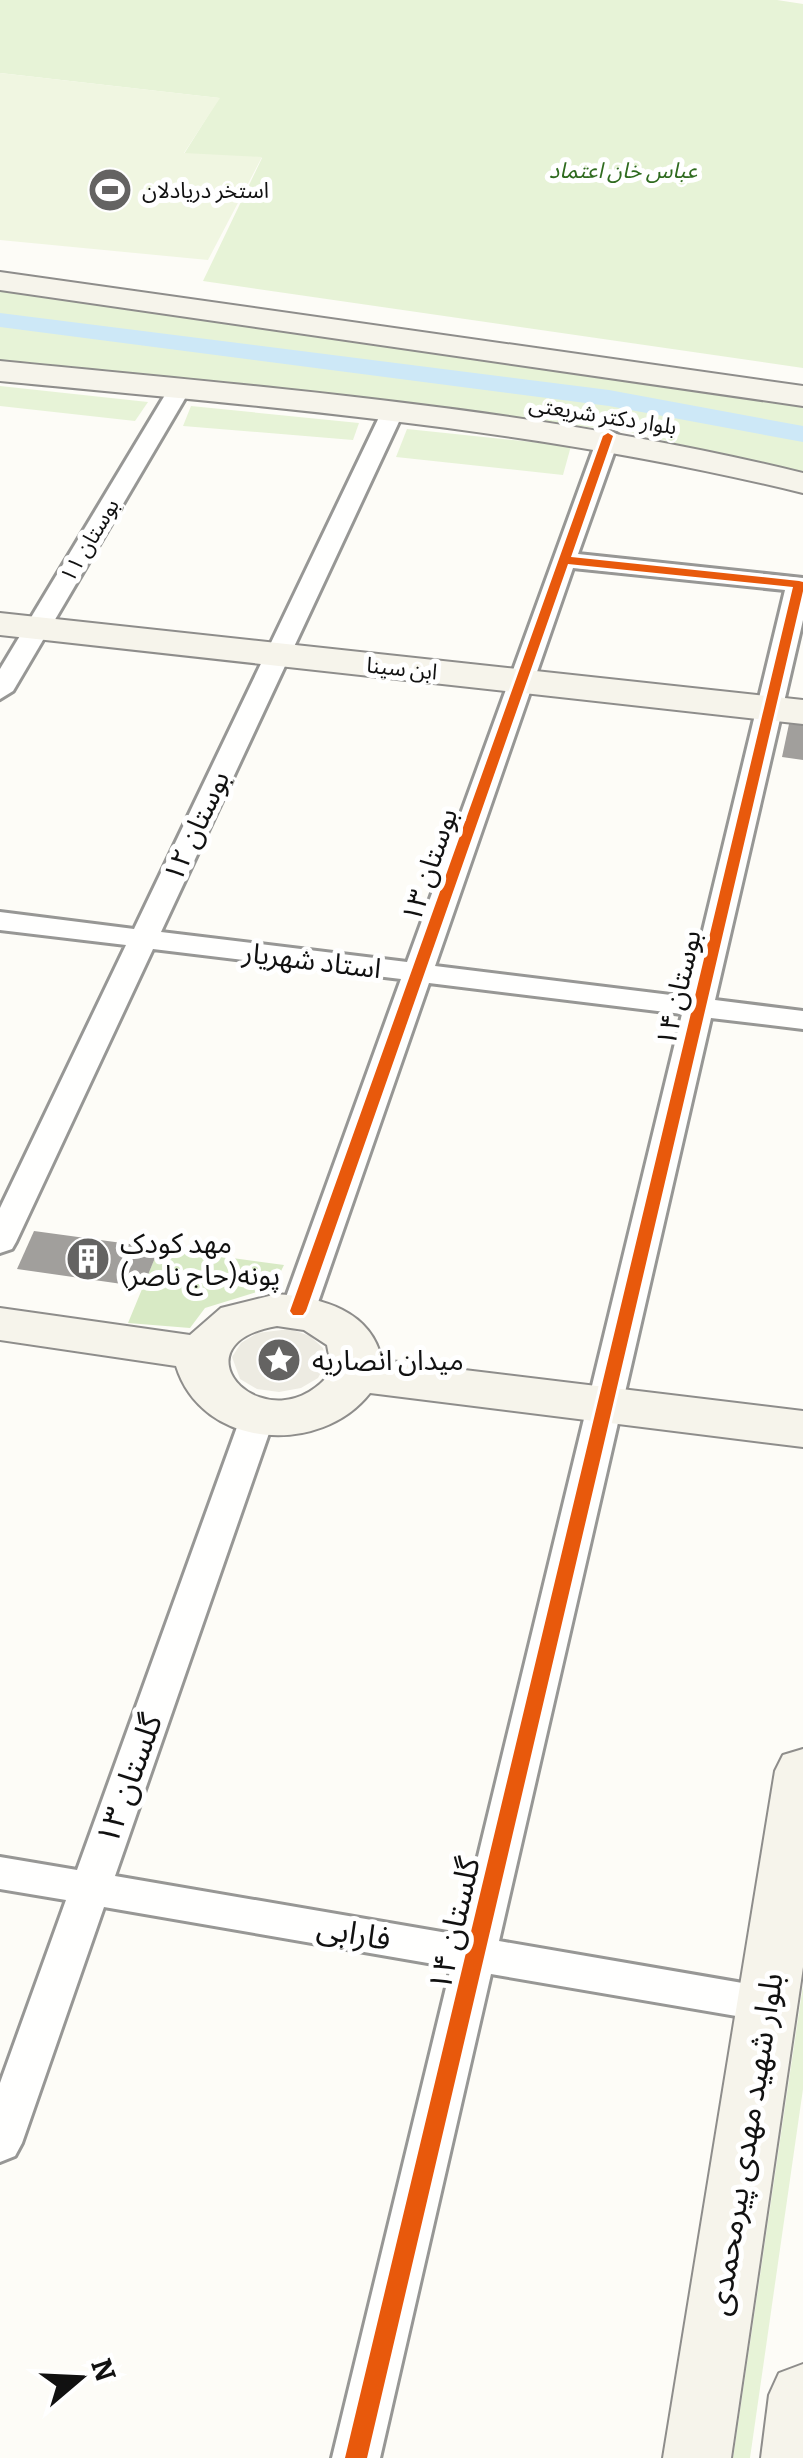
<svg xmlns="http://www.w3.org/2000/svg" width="803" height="2458" font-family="Bitter,'Noto Sans Arabic',serif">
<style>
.green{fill:#e7f3d7}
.forest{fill:#d8eac5}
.pitch{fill:#f0f6e1}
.plaza{fill:#edebe2}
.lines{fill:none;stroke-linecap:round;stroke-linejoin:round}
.canal{fill:#cde8f7;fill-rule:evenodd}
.building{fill:#a19f9c}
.street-casing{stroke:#979795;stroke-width:6}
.secondary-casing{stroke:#8e8d8b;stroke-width:4}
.street{fill:#fffffe;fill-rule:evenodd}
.secondary{fill:#f6f4eb;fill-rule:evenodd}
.cycleway-casing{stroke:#fff;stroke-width:6}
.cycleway{fill:#e8590c;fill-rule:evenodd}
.labels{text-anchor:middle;stroke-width:10;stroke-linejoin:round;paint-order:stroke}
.far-park-label{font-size:22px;font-style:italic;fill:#2f6b1f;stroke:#fff}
.far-poi-label{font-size:22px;fill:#111;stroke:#fff;text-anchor:start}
.far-street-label{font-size:22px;fill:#111;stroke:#fff}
.street-label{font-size:28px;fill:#111;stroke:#fff}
.poi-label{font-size:28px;fill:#111;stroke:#fff;text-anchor:start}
.near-street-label{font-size:32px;fill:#111;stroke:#fff}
</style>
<rect width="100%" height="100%" fill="#fdfcf7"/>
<g class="green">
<path d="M0 0H777L803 4V368L203 281 262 158 184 154 219 98 0 73Z"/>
<path d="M0 287 803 404V474L625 431 0 364Z"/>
<path d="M0 386 148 402 135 421 0 406Z"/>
<path d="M191 406 359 423 353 440 183 426Z"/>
<path d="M407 429 571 446 563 475 396 457Z"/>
<path d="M803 1985V2089L750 2458H733Z"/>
</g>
<path class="forest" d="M159 1248 284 1265 273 1287 205 1308 190 1328 128 1323Z"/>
<path class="pitch" d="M0 73 220 98 184 153 262 157 208 260 0 240Z"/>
<path class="plaza" d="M290 1329 310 1336 323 1348 326 1363 318 1378 301 1388 279 1392 257 1389 240 1379 232 1357 241 1343 257 1333Z"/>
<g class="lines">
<path class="canal" d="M0 313 609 390 803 426V442L609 406 0 327Z"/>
</g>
<g class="building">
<path d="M789 724 803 725V760L782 757Z"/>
<path d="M34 1231 159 1248 143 1287 17 1269Z"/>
</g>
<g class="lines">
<defs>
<g id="street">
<path d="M179 383 190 390 13 691 0 699V669L168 390Z"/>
<path d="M393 404 404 411 161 932 407 962 600 431 608 429 620 436 578 554 803 578V620L715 1000 803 1011V1029L711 1018 499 1941 766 1987 781 1992 787 2004 781 2016 766 2021 491 1974 380 2458H332L451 1967 104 1907 22 2143 15 2156 0 2162V2083L66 1900 0 1889V1857L77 1870 241 1416 246 1408H270L275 1416 115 1876 459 1935 682 1014 429 983 315 1311 310 1319H286L281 1311 401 979 153 949 16 1242 12 1249 0 1253V1208L126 945 0 930V912L134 929 382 411ZM573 568 785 590 687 997 435 966Z"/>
</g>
<g id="secondary">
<path d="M0 272 803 386V406L0 290Z"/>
<path d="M0 361C270 388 539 408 803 473V493C539 428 270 407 0 381Z"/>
<path d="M0 613 803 700V724L0 635Z"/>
<path d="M277 1294C322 1298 371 1310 382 1360L803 1411V1447L370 1393C321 1456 202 1450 176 1366L0 1340V1308L190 1335 221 1308ZM277 1326 304 1330 327 1345 332 1371C270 1451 167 1345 277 1326Z"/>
<path d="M803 1749V1967L731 2458H663L775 1771 783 1755Z"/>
<path d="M803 2364V2458H761L769 2395 779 2373Z"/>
</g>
</defs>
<use href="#street" class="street-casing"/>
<use href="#secondary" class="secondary-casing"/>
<use href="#street" class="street"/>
<use href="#secondary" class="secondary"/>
<defs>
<path id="cycleway" d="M608 433 613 436 571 557 799 581 803 582V591L367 2458H345L793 587 568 564 306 1311 303 1315H293L290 1311 603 436Z"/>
</defs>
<use href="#cycleway" class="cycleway-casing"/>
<use href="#cycleway" class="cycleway"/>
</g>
<defs>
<symbol id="stadium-disc" viewBox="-11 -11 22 22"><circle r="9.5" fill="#646362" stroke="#fff"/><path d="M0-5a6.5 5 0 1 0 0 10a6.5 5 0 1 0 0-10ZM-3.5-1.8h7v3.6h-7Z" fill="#fff"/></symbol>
<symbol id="building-disc" viewBox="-11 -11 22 22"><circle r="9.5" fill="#646362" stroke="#fff"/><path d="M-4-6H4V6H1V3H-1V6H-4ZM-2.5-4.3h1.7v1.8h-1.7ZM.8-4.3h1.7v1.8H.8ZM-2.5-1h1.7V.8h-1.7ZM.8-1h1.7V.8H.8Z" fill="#fff"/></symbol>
<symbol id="sight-disc" viewBox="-11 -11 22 22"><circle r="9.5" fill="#646362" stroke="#fff"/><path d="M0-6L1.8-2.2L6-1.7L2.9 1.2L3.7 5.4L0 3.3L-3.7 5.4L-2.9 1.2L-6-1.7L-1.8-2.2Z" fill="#fff"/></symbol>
</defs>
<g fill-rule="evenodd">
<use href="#stadium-disc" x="85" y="165" width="50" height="50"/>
<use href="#building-disc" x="63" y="1234" width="50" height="50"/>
<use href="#sight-disc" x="254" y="1335" width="50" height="50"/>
</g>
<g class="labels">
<g class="far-park-label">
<text x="623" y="178">عباس خان اعتماد</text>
</g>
<g class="far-poi-label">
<text x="142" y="198">استخر دریادلان</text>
</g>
<g class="far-street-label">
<text transform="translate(603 415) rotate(9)" y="8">بلوار دکتر شریعتی</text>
<text transform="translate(89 540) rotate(-59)" y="8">بوستان ۱۱</text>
<text transform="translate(402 668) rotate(6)" y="8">ابن سینا</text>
</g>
<g class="street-label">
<text transform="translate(196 826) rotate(-65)" y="10">بوستان ۱۲</text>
<text transform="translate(429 865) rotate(-71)" y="10">بوستان ۱۳</text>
<text transform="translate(312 960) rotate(7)" y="10">استاد شهریار</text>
<text transform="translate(678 988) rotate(-77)" y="10">بوستان ۱۴</text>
</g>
<g class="poi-label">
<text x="120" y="1253">مهد کودک<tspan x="120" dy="32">پونه(حاج ناصر)</tspan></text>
<text x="312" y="1370">میدان انصاریه</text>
</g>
<g class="near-street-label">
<text transform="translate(129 1779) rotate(-70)" y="11">گلستان ۱۳</text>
<text transform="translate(454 1924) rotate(-77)" y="11">گلستان ۱۴</text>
<text transform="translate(354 1933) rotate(10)" y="11">فارابی</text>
<text transform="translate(745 2144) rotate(-81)" y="11">بلوار شهید مهدی پیرمحمدی</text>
</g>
</g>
<g transform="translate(80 2378) rotate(71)" stroke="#ffffff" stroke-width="8" paint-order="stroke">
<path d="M0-8L18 38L0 25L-18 38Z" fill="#111111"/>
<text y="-15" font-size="28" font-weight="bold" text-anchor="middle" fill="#111111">N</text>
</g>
</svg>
